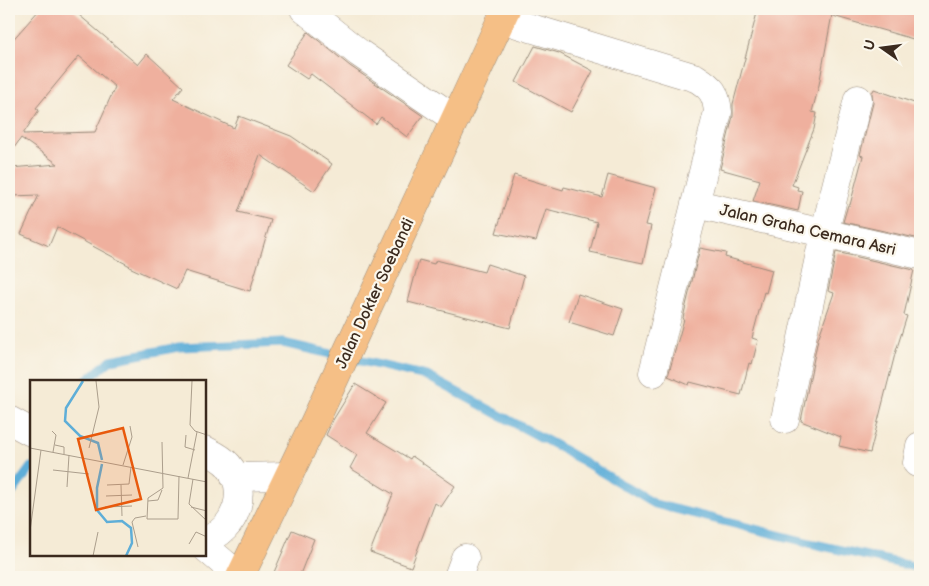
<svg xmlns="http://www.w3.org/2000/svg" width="929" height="586" font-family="'Balsamiq Sans',sans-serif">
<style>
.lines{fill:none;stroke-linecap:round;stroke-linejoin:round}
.stream{stroke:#5eaed8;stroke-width:9}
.building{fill:#efb09e;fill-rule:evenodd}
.minor-casing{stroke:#988a7a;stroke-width:29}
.major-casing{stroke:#988a7a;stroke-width:29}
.minor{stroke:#fff;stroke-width:28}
.major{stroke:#f5bf86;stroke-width:28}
.labels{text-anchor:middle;stroke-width:4.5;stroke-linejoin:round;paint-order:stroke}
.street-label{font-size:16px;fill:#3b2a1e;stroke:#fbf7ec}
.inset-river{fill:none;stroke:#5eaed8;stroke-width:2.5}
.inset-road{fill:none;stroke:#ab9e8c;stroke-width:1}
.view{fill:#e8590c;fill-opacity:0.15;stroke:#e8590c;stroke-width:2.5}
.inset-edge{fill:none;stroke:#3b2a1e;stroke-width:2.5}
</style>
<rect width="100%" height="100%" fill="#fbf7ec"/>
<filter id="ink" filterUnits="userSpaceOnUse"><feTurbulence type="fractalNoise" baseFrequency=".02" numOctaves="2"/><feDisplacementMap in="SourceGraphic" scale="10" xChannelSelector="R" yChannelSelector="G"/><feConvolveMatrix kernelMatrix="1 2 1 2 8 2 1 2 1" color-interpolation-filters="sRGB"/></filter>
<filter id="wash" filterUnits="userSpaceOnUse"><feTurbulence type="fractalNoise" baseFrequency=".0096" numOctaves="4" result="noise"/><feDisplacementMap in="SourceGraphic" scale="20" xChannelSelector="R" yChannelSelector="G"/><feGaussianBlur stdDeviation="1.12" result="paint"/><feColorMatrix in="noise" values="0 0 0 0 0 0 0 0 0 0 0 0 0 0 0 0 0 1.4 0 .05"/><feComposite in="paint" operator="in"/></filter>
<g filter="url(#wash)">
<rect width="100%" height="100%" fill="#f5ebd6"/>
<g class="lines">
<g class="stream">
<path d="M86 381 111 360 179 347 283 343 427 376 559 447 655 504 814 544 920 568"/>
<path d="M9 497 31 467"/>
</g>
</g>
<g id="blocks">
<g class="building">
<path d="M40 9H72L138 65 147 54 183 87 173 99 234 128 239 116 291 136 332 164 314 191 260 155 238 212 271 220 250 291 185 271 177 289 129 267 130 266 57 227 49 246 21 234 39 195 12 196 10 168 58 164 21 138 9 155V44ZM79 56 115 87 95 132 23 134 39 110 36 108Z"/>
<path d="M758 9H833L819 85 812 112 817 113 814 129 792 185 798 187 797 190 802 191 798 211 753 201 760 180 720 169 733 116V104Z"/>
<path d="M834 9H920V41L833 16Z"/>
<path d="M308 32 350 66 423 116 407 137 381 117 376 124 311 74 307 79 286 65Z"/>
<path d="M535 46 559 53 593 71 571 112 516 82Z"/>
<path d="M874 89 920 105V239L843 222 848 205H850L863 156 860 155 873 103 872 93Z"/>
<path d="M514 175 563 190 564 187 602 197 608 175 656 188 646 225 651 226 643 263 590 252 597 222 546 209 536 241 496 233Z"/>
<path d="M700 248 726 253 725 257 772 270 766 293 764 292 752 338 758 340 752 364 749 363 741 395 690 382 689 385 668 376 684 319 683 318Z"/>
<path d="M836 252 914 270 904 315 907 316 895 354 870 453 839 446 841 437 801 421 818 339 834 293 828 291Z"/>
<path d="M419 260 434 264 436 260 484 272 487 264 524 276 510 328 408 302Z"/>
<path d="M578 294 623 309 614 336 569 322Z"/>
<path d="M355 384 386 403 367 433 410 459 412 456 455 486 441 507 435 503 411 567 370 552 393 494 350 468 357 455 326 435 333 420Z"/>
<path d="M292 530 314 539 299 577H272Z"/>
</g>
</g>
</g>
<g filter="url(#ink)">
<use href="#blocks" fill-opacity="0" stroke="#988a7a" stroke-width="1"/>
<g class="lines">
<defs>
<g id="minor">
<path d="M304 9 359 53 455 119"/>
<path d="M501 19 696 78C712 88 716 93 718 112L653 373"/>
<path d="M696 204 920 255"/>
<path d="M785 419 824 234 858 99"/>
<path d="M9 420 31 432"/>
<path d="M205 450C213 454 222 458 228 465 250 491 236 530 205 540"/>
<path d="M917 463 920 446"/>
<path d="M235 477 289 476"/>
<path d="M205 547 240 577"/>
<path d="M458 577 465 558"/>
</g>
<path id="major" d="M240 577 315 421 506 9"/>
</defs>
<use href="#minor" class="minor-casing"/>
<use href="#major" class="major-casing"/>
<use href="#minor" class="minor"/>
<use href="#major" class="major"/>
</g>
</g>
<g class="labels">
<g class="street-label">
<text transform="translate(808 229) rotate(13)" y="6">Jalan Graha Cemara Asri</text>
<text transform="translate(374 293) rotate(-65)" y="6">Jalan Dokter Soebandi</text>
</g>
</g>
<g transform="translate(30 380)">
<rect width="176" height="176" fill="#f5ebd6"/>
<path class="inset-river" d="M53 1 36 28 35 41 50 56 68 63 72 80M72 84 67 108V130L77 142 92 141 101 148 102 163 96 176"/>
<path class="inset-road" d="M162 1 160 45 165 51 177 55M22 51 26 55 23 72M156 55 155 67 165 70M132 62 133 108 118 118 117 139H148L149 96M25 65 34 67V74M0 68 177 102M59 68 69 27 66 1M93 85 102 57 100 46M23 90 59 94M158 98 167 52M163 99 159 124 177 141M77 105 99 104 101 87M91 105 92 136M37 107 39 75M76 116 102 115M118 121 128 120 132 110M75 127 102 126M161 127 177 131M0 151 11 70M159 164 166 152 177 157M108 167 102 142 105 138 116 136M63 176 68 152"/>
<path class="view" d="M93 48 111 119 66 130 48 59Z"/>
<rect width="176" height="176" class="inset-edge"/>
</g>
<rect width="929" height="586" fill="none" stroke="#fbf7ec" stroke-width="30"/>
<g transform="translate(882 48) rotate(284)" stroke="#fbf7ec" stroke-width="4" paint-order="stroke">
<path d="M0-4L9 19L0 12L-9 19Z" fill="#3b2a1e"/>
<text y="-8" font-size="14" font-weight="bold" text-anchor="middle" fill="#3b2a1e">U</text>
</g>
</svg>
